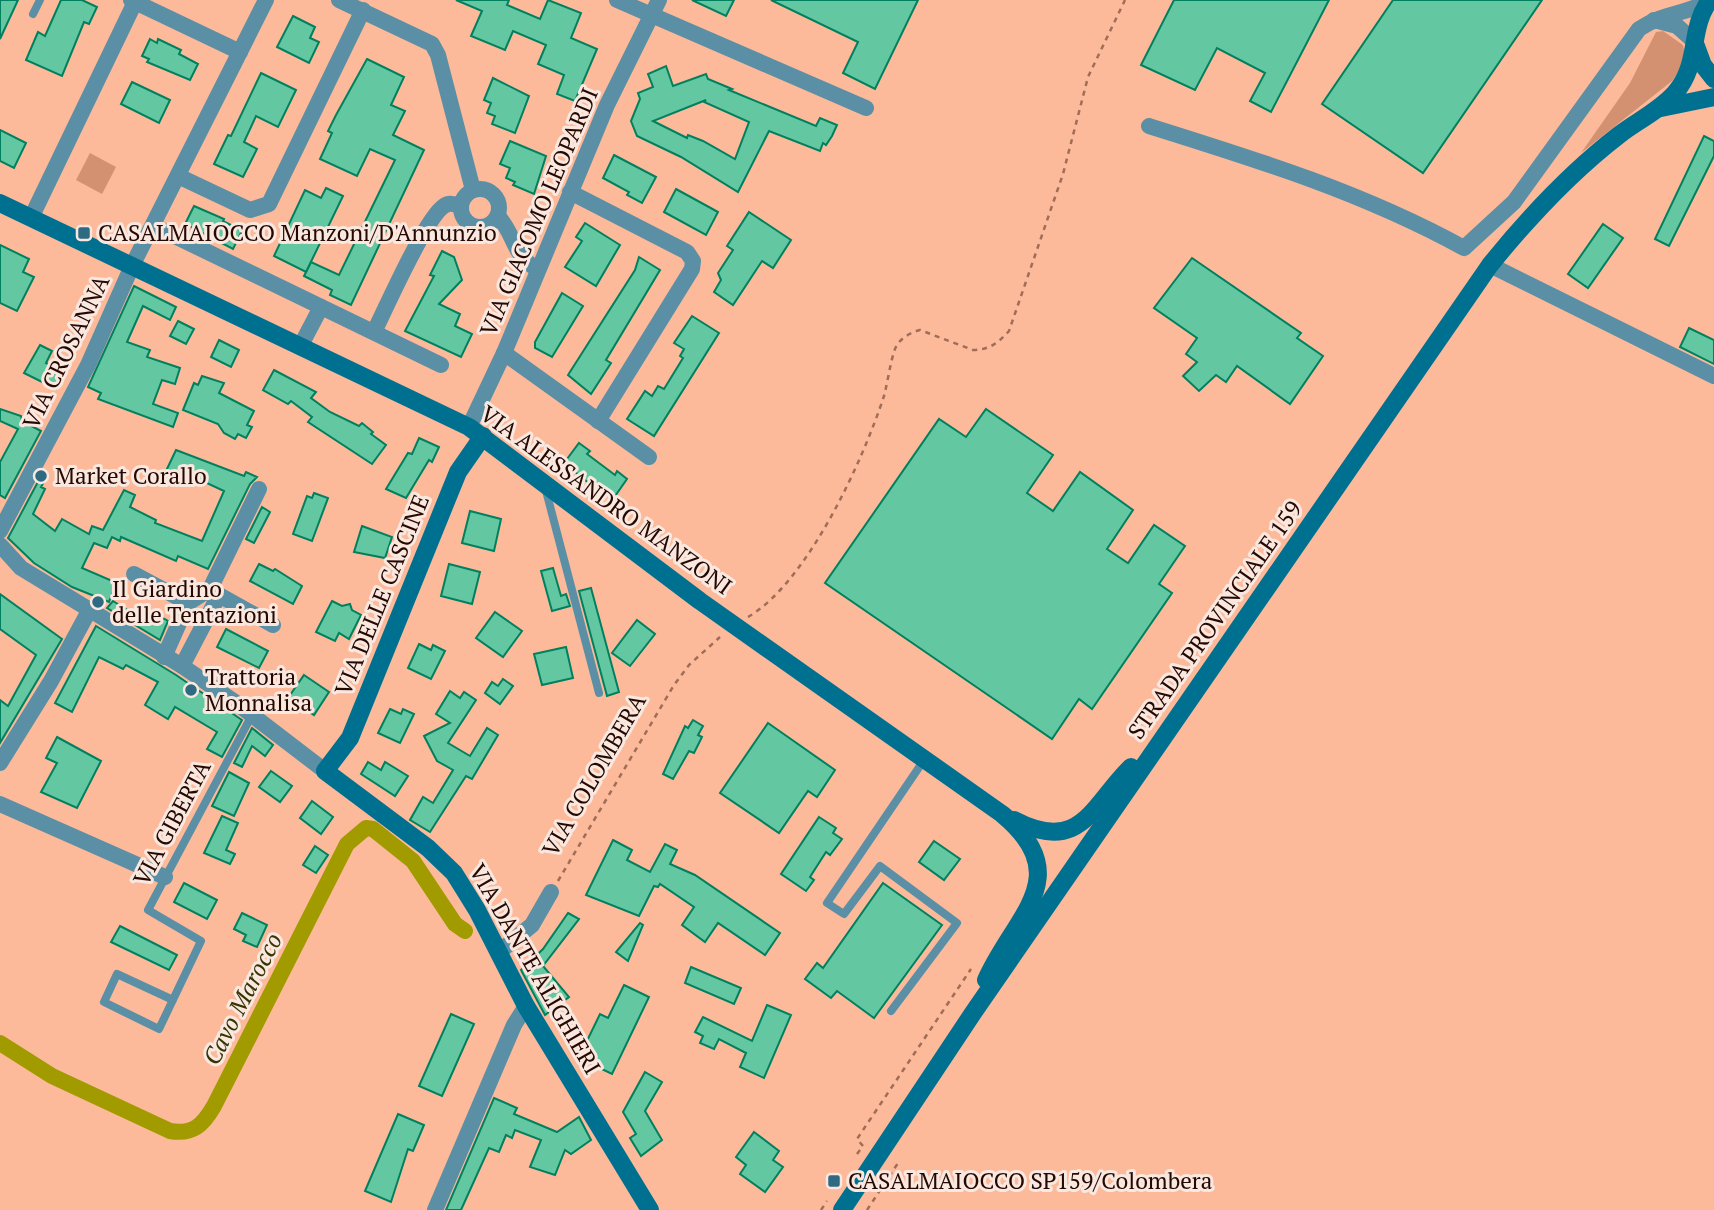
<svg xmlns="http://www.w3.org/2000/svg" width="1714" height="1210" font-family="'PT Serif',serif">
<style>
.green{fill:#d39171}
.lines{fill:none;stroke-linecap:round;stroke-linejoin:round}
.canal{stroke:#a19b00;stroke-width:16}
.building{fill:#63c7a1;stroke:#00805f;stroke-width:2;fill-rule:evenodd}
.path{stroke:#9f6d58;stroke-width:2.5;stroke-dasharray:5 5;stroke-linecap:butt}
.lane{stroke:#5a8fa5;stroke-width:8}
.street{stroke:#5a8fa5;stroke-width:16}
.secondary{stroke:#007090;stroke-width:18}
.poi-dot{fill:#2e6a81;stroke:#f9e8e0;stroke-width:2.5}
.labels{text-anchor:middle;stroke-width:6;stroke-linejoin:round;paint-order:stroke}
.street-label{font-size:23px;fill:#250800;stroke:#f9e8e0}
.poi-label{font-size:23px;fill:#250800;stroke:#f9e8e0;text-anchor:start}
.water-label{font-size:24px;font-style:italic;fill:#363400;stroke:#f9e8e0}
</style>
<rect width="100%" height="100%" fill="#fcba9a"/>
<g class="green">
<path d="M1663 31 1683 45C1687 60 1681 69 1672 81L1581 153 1630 83 1656 32Z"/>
<path d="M90 153 116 167 102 194 76 180Z"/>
</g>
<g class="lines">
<path class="canal" d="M0 1043 52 1076 170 1131C193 1135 203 1125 214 1106L347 844 366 828 373 829 413 861 455 924 465 931"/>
</g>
<g class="building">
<path d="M0 0H18L0 39Z"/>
<path d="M61 0H82L97 7 89 24 84 22 62 76 26 60 38 32 45 36Z"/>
<path d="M456 0H509L507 5 540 19 548 0 581 13 571 38 597 49 575 101 557 94 564 75 538 64 546 45 513 31 505 50 471 36 482 11Z"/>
<path d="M692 0H734L726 16Z"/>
<path d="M771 0H918L875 89 843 73 858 42Z"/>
<path d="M1174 0H1329L1271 112 1250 101 1265 73 1217 48 1195 90 1141 65Z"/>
<path d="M1393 0H1542L1423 173 1322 104Z"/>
<path d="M293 16 315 27 310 38 319 42 309 63 277 47Z"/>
<path d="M150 39 157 43 158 39 181 50 179 54 198 64 190 80 147 62 149 59 142 56Z"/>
<path d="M367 59 404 77 391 105 405 111 393 135 424 150 351 305 330 295 332 290 304 276 311 262 339 275 395 160 370 149 357 176 320 159 332 133 328 131 336 115Z"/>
<path d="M666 66 673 86 706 74 708 79 732 89 729 90 816 126 820 118 837 125 832 136 826 145 823 143 820 151 769 131 738 192 681 157 637 136 631 121 640 99 638 93 653 87 648 74ZM706 100 704 102 749 122 735 159 703 141 688 135 687 138 653 121Z"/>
<path d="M261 73 296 90 278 127 256 116 244 142 257 149 243 177 214 164 228 135 231 136Z"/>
<path d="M493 78 529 96 515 133 492 124 495 116 487 113 491 103 484 100Z"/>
<path d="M132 82 170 100 159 123 121 104Z"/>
<path d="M0 130 26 143 14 168 0 161Z"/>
<path d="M1704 136 1714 141V156L1669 246 1655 239Z"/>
<path d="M510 141 546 156 534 194 513 185 515 182 506 178 510 168 500 164Z"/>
<path d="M614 155 656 177 642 203 627 195 629 192 603 178Z"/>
<path d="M326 188 343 196 306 272 274 256 305 190 321 198Z"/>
<path d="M676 189 718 212 706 235 664 212Z"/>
<path d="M194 206 224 219 223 221 242 231 233 249 185 224Z"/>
<path d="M749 212 791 240 773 268 762 261 733 305 714 292 721 280 718 273 733 250 727 246Z"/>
<path d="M585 223 620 245 596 286 565 267 582 241 576 237Z"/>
<path d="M1603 224 1623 238 1588 288 1568 274Z"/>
<path d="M0 245 29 259 23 272 34 277 17 311 0 303Z"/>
<path d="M442 251 454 257 462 280 439 304 460 314 455 326 472 334 461 357 405 331 434 276 430 275Z"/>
<path d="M639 257 660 270 606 360 611 363 591 394 568 375 635 270Z"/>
<path d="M1192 258 1301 333 1297 338 1323 356 1290 404 1237 366 1226 382 1216 375 1199 391 1183 376 1197 362 1186 354 1197 338 1154 308Z"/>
<path d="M134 286 176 307 170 320 143 306 127 342 150 350 147 357 180 368 175 384 162 380 153 404 178 413 173 427 98 399 101 393 88 387Z"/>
<path d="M562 293 583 306 552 357 535 348V342Z"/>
<path d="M692 316 719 333 654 436 627 419 645 391 652 396 658 386 664 389 683 358 680 356 684 349 674 343Z"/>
<path d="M178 321 194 329 186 344 170 336Z"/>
<path d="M1689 328 1714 340V364L1680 347Z"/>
<path d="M219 340 239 350 231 367 211 357Z"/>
<path d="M40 345 52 351 46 363 52 366 50 371 62 377 56 389 24 373Z"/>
<path d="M274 370 316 392 311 398 330 412 359 426 362 423 373 432 371 434 386 445 372 464 308 422 312 417 291 401 288 404 263 390Z"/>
<path d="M202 376 224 383 219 393 254 411 247 425 252 427 246 438 238 434 235 439 224 433 218 424 183 410 194 383 198 385Z"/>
<path d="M0 409 21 416 22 421 41 431 5 498 0 495V462L18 429 0 421Z"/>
<path d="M986 409 1053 455 1027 493 1053 511 1080 472 1133 510 1107 549 1128 563 1154 525 1185 546 1159 584 1172 593 1092 709 1079 699 1052 739 825 583 939 419 966 437Z"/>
<path d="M419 438 439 447 432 462 429 460 406 498 386 489 408 453 412 454Z"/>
<path d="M579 443 590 451 587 454 615 475 617 471 627 479 613 499 601 490 600 492 564 463Z"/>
<path d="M176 450 244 476 246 472 257 477 250 484 208 569 178 556 176 561 121 537 120 541 112 537 107 548 94 543 82 568 117 583 109 602 72 587 34 563 8 538 40 478 45 480 41 487 45 489 33 514 55 531 62 519 89 534 92 526 103 530 124 490 135 495 130 507 156 520 155 523 202 541 224 491 192 476 190 480 166 471Z"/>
<path d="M314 493 328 498 312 541 293 534 307 496 312 498Z"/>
<path d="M262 507 270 512 254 543 246 539Z"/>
<path d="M470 511 501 519 494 551 462 543Z"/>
<path d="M362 526 392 537 385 558 354 552Z"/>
<path d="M259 564 273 571 275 569 302 586 293 604 250 581Z"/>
<path d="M449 564 480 572 472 604 441 596Z"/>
<path d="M553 568 561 596 566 594 570 606 552 611 541 571Z"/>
<path d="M591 588 619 692 607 696 579 591Z"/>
<path d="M0 594 62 639 0 743V700L8 706 36 655 0 629Z"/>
<path d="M113 601 150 624 156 614 168 621 160 640 107 608Z"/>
<path d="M332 601 342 606 350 604 352 610 361 615 349 639 339 633 335 641 316 632Z"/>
<path d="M495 612 522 631 503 657 476 638Z"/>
<path d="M637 620 655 634 630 666 612 653Z"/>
<path d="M96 626 176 675 242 720 222 757 207 749 217 732 175 707 168 719 145 705 158 682 126 665 123 669 99 657 72 712 55 703Z"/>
<path d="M226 629 268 651 259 668 217 647Z"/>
<path d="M419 644 431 650 433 645 445 651 431 679 408 668Z"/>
<path d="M566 647 573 678 542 685 534 654Z"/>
<path d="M304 675 329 692 314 715 288 698Z"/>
<path d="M503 679 513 686 500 704 485 693 492 682 498 686Z"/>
<path d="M450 691 460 698 464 692 476 700 448 743 470 756 487 728 498 735 472 779 466 776 430 832 410 820 423 797 433 803 453 770 437 761 424 736 450 723 436 714Z"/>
<path d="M390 709 401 714 403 709 414 714 400 743 378 733Z"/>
<path d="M693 720 703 726 698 735 702 737 694 753 689 751 673 779 663 774 685 726 688 728Z"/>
<path d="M768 723 835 770 817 797 808 791 779 833 720 793Z"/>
<path d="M252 728 273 745 265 756 252 746 242 767 234 763Z"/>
<path d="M57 737 101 761 77 808 41 792 57 763 46 758Z"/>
<path d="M368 762 381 770 385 762 408 776 395 796 361 774Z"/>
<path d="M271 771 292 786 280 802 259 787Z"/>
<path d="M229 772 249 783 234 816 212 806Z"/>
<path d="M312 801 333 817 321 834 300 818Z"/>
<path d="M222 816 238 823 226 850 235 854 230 864 204 853Z"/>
<path d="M819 817 836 828 833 833 842 839 830 855 826 852 810 877 814 880 806 891 781 874Z"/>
<path d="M613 840 632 850 627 860 650 872 665 844 677 850 670 864 695 875 780 933 765 955 718 923 705 942 682 925 694 907 660 884 658 887 654 886 639 916 586 895Z"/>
<path d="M934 841 960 859 944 880 919 862Z"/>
<path d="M315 846 328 855 316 873 303 865Z"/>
<path d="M184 883 217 900 207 919 174 902Z"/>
<path d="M883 883 942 925 874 1018 837 991 831 998 805 979 817 963 823 968Z"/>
<path d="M242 913 267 925 257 947 243 941 246 935 234 929Z"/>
<path d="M568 913 579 919 543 966 569 997 545 1015 521 970 543 949Z"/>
<path d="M640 923 643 925 628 961 616 952Z"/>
<path d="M120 926 177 955 169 970 111 942Z"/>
<path d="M691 967 741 988 734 1004 685 983Z"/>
<path d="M624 985 649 997 612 1074 587 1062 591 1053 583 1049 600 1014 608 1018Z"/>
<path d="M767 1005 791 1015 764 1078 740 1067 746 1053 719 1039 714 1049 700 1043 703 1036 695 1032 703 1017 752 1041Z"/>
<path d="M451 1014 474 1024 442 1096 419 1086Z"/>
<path d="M645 1072 662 1082 645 1111 662 1140 641 1156 630 1138 636 1134 623 1112Z"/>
<path d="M494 1098 517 1108 514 1114 557 1132 579 1117 591 1140 571 1154 565 1150 555 1175 530 1167 541 1140 515 1130 512 1138 506 1135 499 1152 489 1148 461 1210H446Z"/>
<path d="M398 1114 424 1125 413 1151 408 1149 391 1202 365 1191Z"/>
<path d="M754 1132 779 1151 773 1160 783 1167 765 1192 740 1174 746 1165 736 1157Z"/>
</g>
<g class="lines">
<g class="path">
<path d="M748 617C808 582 863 460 884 396 888 381 890 363 895 349 899 339 909 333 920 330L973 350C989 350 998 343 1009 331L1063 174 1088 77 1125 0"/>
<path d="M558 881 674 685 689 665 720 637"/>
<path d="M857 1154 863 1146 857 1139 971 969"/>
<path d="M821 1210 827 1201"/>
<path d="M867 1210 898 1163"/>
</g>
<g class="lane">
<path d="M33 14 40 0"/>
<path d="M545 487 599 693"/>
<path d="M173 1000 117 974 104 1002 159 1029 201 941 148 910 252 715"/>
<path d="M891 1011 957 923 880 866 844 914 827 903 924 760"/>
</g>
<g class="street">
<path d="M131 0 240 52"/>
<path d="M339 0 432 44 438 55 473 190"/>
<path d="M617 0 866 108"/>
<path d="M1654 20 1677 26 1696 43"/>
<path d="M1149 126C1258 160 1364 193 1464 248L1514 202 1639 29C1664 12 1685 15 1709 1"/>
<path d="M178 176 250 210 269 204 363 10"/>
<circle cx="480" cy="208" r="19"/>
<path d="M570 192 687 252 693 261 692 269 598 421"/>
<path d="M498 216C516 236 512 255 537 269"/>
<path d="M31 218 135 2"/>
<path d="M154 226 441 365"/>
<path d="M1490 265 1714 376"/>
<path d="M374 332C386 308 426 217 444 206 449 202 455 204 460 206"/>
<path d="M300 347 321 307"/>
<path d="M504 353 649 457"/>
<path d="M469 427 504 353 607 105 659 0"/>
<path d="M0 531 88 365 132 266 266 0"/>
<path d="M0 545 21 568 182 666 235 702 325 771"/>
<path d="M134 574 188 603 164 657"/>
<path d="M188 603 210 589 259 489"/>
<path d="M182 666 219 595 273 625"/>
<path d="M0 763 51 681 90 609"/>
<path d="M0 804 165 877"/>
<path d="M499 952 532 925 551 892"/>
<path d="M435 1210 514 1025 526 1006"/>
</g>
<g class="secondary">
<path d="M1696 46 1703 65 1714 79"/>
<path d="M1661 108 1714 97"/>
<path d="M0 203 469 427 700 601 1002 814C1078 877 1014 916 986 980"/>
<path d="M483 436 458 472 350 738 325 771 428 848 454 873 477 910 526 1006 650 1210"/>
<path d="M1014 820C1081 855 1092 805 1131 767"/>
<path d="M842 1210 973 1013 1490 265C1528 218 1571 172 1619 135 1637 121 1659 111 1675 93 1701 63 1688 29 1710 0"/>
</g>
</g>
<g class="poi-dot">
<rect x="77" y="226" width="14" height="14" rx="3.5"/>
<circle cx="41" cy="476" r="7"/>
<circle cx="98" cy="602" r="7"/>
<circle cx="191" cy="690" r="7"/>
<rect x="827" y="1174" width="14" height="14" rx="3.5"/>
</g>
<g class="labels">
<g class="street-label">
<text transform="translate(539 212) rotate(-67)" y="8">VIA GIACOMO LEOPARDI</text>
<text transform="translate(66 352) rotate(-64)" y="8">VIA CROSANNA</text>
<text transform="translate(606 500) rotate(36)" y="8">VIA ALESSANDRO MANZONI</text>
<text transform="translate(382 595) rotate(-68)" y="8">VIA DELLE CASCINE</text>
<text transform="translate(1215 620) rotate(-55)" y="8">STRADA PROVINCIALE 159</text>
<text transform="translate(594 775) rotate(-60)" y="8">VIA COLOMBERA</text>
<text transform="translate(172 823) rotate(-62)" y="8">VIA GIBERTA</text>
<text transform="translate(535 969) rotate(60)" y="8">VIA DANTE ALIGHIERI</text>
</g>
<g class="poi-label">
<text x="98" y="241">CASALMAIOCCO Manzoni/D'Annunzio</text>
<text x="55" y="484">Market Corallo</text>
<text x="112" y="597">Il Giardino<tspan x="112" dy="26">delle Tentazioni</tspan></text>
<text x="205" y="685">Trattoria<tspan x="205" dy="26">Monnalisa</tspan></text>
<text x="848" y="1189">CASALMAIOCCO SP159/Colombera</text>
</g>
<g class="water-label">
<text transform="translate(243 999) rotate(-63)" y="8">Cavo Marocco</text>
</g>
</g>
</svg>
